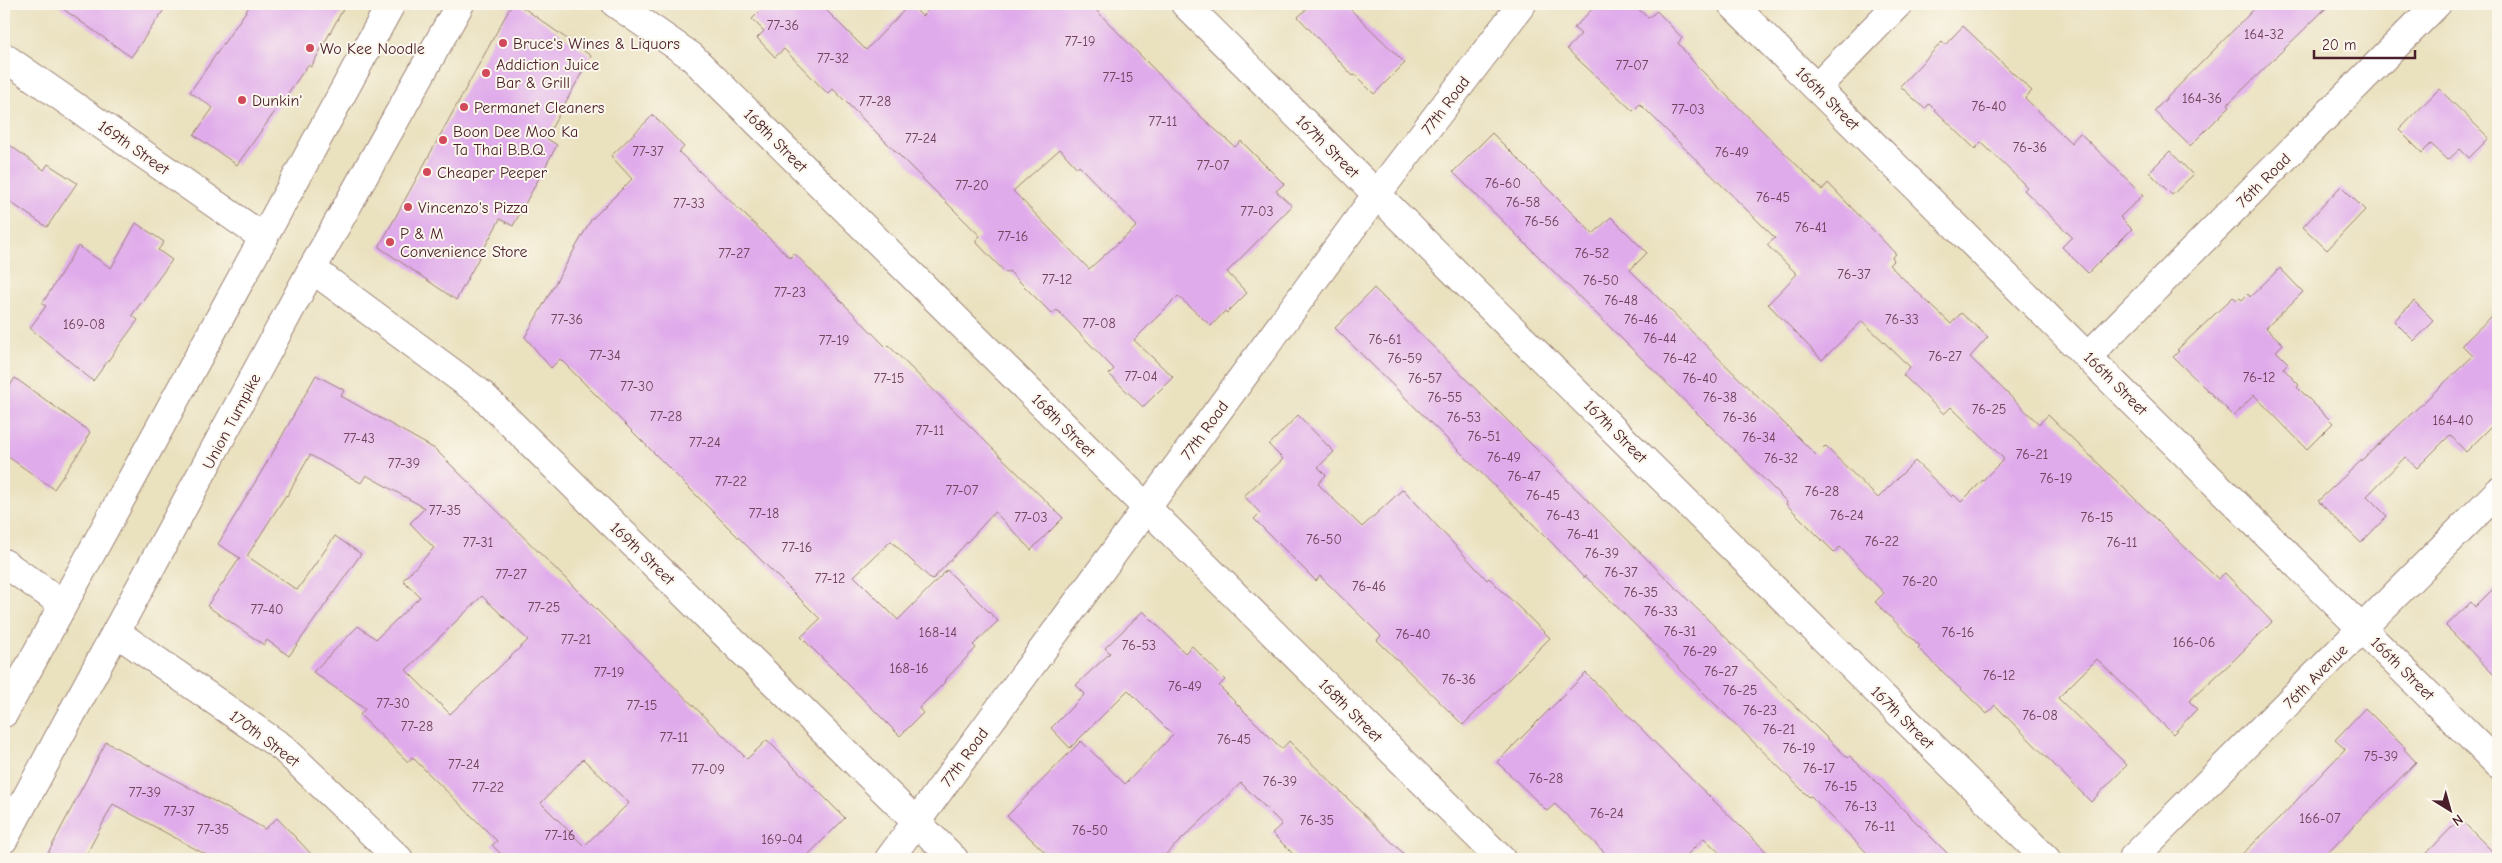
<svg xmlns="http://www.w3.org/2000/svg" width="2502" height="863" font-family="'Comic Neue',sans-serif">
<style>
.building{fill:#e0abeb;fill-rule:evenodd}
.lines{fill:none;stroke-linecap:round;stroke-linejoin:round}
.street-casing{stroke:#9a8075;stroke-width:30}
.primary-casing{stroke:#9a8075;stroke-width:30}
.street{stroke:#fff;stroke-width:28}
.primary{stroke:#fff;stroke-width:28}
.poi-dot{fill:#d1495b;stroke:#fbf7ec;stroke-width:2}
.labels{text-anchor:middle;stroke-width:4;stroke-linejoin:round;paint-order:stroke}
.number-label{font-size:14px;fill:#70425b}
.poi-label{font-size:16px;fill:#4a1f2b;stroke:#fbf7ec;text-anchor:start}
.street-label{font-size:16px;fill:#4a1f2b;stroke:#fbf7ec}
</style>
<rect width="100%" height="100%" fill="#fbf7ec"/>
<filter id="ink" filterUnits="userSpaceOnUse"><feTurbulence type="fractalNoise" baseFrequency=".02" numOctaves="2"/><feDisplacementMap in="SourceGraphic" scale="10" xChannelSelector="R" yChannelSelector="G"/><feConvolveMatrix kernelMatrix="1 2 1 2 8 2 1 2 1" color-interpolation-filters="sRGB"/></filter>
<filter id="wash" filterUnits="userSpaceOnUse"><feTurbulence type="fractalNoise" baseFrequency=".0096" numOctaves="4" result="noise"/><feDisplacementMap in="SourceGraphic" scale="20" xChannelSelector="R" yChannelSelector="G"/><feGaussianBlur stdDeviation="1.12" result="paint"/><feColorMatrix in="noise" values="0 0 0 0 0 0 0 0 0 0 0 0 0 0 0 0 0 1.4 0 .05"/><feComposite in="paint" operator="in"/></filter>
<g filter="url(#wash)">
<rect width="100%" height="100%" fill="#eae1bf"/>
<g id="blocks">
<g class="building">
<path d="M56 4H168L131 57Z"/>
<path d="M251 4H346L311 67 308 65 237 165 194 135 213 108 190 92Z"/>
<path d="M512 4H518L591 56 546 138 557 145 513 226 500 219 456 300 379 247Z"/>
<path d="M767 4H820L866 50 910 4 922 16 934 4H1090L1198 114 1235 147 1241 141 1284 184 1276 191 1292 206 1227 272 1247 293 1227 313 1225 311 1211 326 1178 296 1134 340 1173 377 1143 407 1109 374 1114 369 1057 310 1052 314 1009 271 1006 273 975 241 980 236 833 89 828 94 784 49 775 57 757 38 764 31 752 19ZM1060 149 1077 168 1079 166 1137 226 1089 269 1013 191Z"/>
<path d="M1312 4H1345L1405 63 1374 94 1355 75 1353 76 1298 17Z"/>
<path d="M1597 4H1633L1648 18 1657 11 1682 38 1678 43 1695 64 1822 190 1828 183 1896 254 1892 257 1894 260 1889 265 1951 324 1961 313 1988 337 1970 357 2039 424 2048 415 2218 579 2225 573 2272 622 2233 661 2189 701 2197 709 2173 734 2097 659 2058 698 2127 765 2091 802 1995 705 1987 714 1918 648 1920 646 1875 602 1884 593 1840 547 1834 552 1786 504 1787 502 1453 172 1492 133 1593 234 1611 217 1647 253 1630 270 1816 455 1825 446 1878 498 1915 461 1952 497 1954 495 1961 502 2004 459 1951 407 1944 414 1903 375 1910 367 1862 321 1822 360 1768 304 1797 274 1767 245 1775 238 1640 104 1633 111 1567 49 1581 34 1574 28Z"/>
<path d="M2259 4H2330L2228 104 2230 106 2190 146 2154 111Z"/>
<path d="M1963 26 2032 91 2025 98 2071 143 2080 133 2143 195 2120 217 2132 229 2088 273 2062 247 2072 237 2024 190 2027 187 1981 142 1975 149 1929 104 1925 109 1900 86 1942 42 1945 45Z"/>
<path d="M2439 89 2489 138 2469 158 2460 149 2448 160 2431 144 2422 153 2399 130Z"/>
<path d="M653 115 684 147 679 152 790 258 794 253 886 347 888 345 1063 518 1031 550 995 512 932 580 891 541 854 576 898 620 947 570 998 621 973 645 976 648 944 681 945 682 919 708 923 713 900 736 801 637 820 619 560 359 551 368 525 337 591 220 632 179 611 156Z"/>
<path d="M4 141 44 170 48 164 77 183 47 227 4 198Z"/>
<path d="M2170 151 2193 175 2172 195 2149 172Z"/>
<path d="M2341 186 2365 210 2327 250 2303 227Z"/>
<path d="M136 223 164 242 158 250 172 260 132 315 138 320 93 381 30 328 46 306 42 304 78 246 111 268Z"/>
<path d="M2280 268 2303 292 2266 328 2283 344 2276 351 2288 363 2283 368 2299 385 2297 387 2333 423 2307 449 2254 395 2234 416 2173 357 2179 351 2177 350 2233 297 2237 300 2240 298 2242 300 2248 294 2250 297Z"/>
<path d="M1374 288 1828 739 1848 758 1850 756 1953 859H1873L1811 796 1809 797 1612 602 1585 576 1584 578 1555 546 1335 328Z"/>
<path d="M2414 301 2434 321 2414 341 2394 321Z"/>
<path d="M2498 310V420L2466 452 2450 435 2417 468 2405 457 2367 496 2387 516 2361 543 2318 501 2473 356 2462 345Z"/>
<path d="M316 375 344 390 341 396 435 449 747 759 767 740 845 818 804 859H506L492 845 497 841 412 757 408 762 360 715 365 709 313 672 358 626 376 639 420 597 403 580 434 548 410 523 425 508 366 475 361 483 310 455 287 496 286 495 247 556 297 590 335 536 361 554 289 656 267 640 264 645 207 606 240 558 218 544 272 454ZM482 596 528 640 450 714 406 670ZM583 759 629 803 584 846 541 803Z"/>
<path d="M15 378 90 432 86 439 87 441 54 489 4 454V395Z"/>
<path d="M1298 415 1334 452 1318 467 1326 475 1318 484 1362 527 1403 489 1487 580 1489 578 1550 638 1463 725 1377 640 1381 636 1320 576 1316 581 1254 519 1260 513 1244 496 1283 459 1269 445Z"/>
<path d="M2498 584V679L2446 626 2471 602 2475 607Z"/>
<path d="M1143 611 1185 653 1192 646 1225 680 1219 686 1282 749 1289 741 1409 859H1298L1272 833 1282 824 1241 783 1161 859H1052L1007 816 1081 741 1125 784 1173 735 1128 690 1070 748 1051 728 1085 694 1076 685 1110 653 1105 648Z"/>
<path d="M1586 673 1678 766 1774 859H1726L1704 838 1683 859H1611L1555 804 1547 811 1497 762Z"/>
<path d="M2365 708 2405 748 2404 749 2416 762 2322 859H2237L2278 820 2345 749 2335 740Z"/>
<path d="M106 742 265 829 277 818 316 859H214L113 804 84 859H45Z"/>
<path d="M2460 819 2498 857V859H2421Z"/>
</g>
</g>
</g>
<g filter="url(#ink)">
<use href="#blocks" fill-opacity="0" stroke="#9a8075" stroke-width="1"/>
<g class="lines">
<defs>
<g id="street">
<path d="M616 4 691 56 1501 859"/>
<path d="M1185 4 2046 859"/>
<path d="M1732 4 2498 764"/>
<path d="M4 57 264 238"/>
<path d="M1817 87 1898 4"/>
<path d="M312 269 480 393 954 859"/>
<path d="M2088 356 2437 4"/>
<path d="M4 563 63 604"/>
<path d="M117 633 283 748 399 859"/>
<path d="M889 859 1377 194 1522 4"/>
<path d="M2132 859 2498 492"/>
</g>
<g id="primary">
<path d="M4 713 391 4"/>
<path d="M4 839 312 269 460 4"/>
</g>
</defs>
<use href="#street" class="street-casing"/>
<use href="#primary" class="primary-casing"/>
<use href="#street" class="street"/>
<use href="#primary" class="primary"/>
</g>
</g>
<g class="poi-dot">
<circle cx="503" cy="43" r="5"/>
<circle cx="310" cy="48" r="5"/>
<circle cx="486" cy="73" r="5"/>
<circle cx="242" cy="100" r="5"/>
<circle cx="464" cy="107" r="5"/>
<circle cx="443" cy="140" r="5"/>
<circle cx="427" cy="172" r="5"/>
<circle cx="408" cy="207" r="5"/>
<circle cx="390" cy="242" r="5"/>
</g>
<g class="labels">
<g class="number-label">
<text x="783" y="30">77-36</text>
<text x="2264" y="39">164-32</text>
<text x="1080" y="46">77-19</text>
<text x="833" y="63">77-32</text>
<text x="1632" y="70">77-07</text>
<text x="1118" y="82">77-15</text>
<text x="2202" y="103">164-36</text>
<text x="875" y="106">77-28</text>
<text x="1989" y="111">76-40</text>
<text x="1688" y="114">77-03</text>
<text x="1163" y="126">77-11</text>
<text x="921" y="143">77-24</text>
<text x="2030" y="152">76-36</text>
<text x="648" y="156">77-37</text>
<text x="1732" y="157">76-49</text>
<text x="1213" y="170">77-07</text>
<text x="1503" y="188">76-60</text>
<text x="972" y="190">77-20</text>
<text x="1773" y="202">76-45</text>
<text x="1523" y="207">76-58</text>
<text x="689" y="208">77-33</text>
<text x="1257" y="216">77-03</text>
<text x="1542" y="226">76-56</text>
<text x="1811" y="232">76-41</text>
<text x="1013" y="241">77-16</text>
<text x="734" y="258">77-27</text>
<text x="1592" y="258">76-52</text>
<text x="1854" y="279">76-37</text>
<text x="1057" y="284">77-12</text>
<text x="1601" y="285">76-50</text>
<text x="790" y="297">77-23</text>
<text x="1621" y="305">76-48</text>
<text x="567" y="324">77-36</text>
<text x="1641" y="324">76-46</text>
<text x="1902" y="324">76-33</text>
<text x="1099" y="328">77-08</text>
<text x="84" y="329">169-08</text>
<text x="1660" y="343">76-44</text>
<text x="1385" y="344">76-61</text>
<text x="834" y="345">77-19</text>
<text x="605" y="360">77-34</text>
<text x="1945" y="361">76-27</text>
<text x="1405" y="363">76-59</text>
<text x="1680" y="363">76-42</text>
<text x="1141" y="381">77-04</text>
<text x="2259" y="382">76-12</text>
<text x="889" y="383">77-15</text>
<text x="1425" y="383">76-57</text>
<text x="1700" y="383">76-40</text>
<text x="637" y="391">77-30</text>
<text x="1445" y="402">76-55</text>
<text x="1720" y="402">76-38</text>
<text x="1989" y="414">76-25</text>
<text x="666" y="421">77-28</text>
<text x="1464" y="422">76-53</text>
<text x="1740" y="422">76-36</text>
<text x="2453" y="425">164-40</text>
<text x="930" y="435">77-11</text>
<text x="1484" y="441">76-51</text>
<text x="1759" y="442">76-34</text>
<text x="359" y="443">77-43</text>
<text x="705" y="447">77-24</text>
<text x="2032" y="459">76-21</text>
<text x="1504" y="462">76-49</text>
<text x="1781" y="463">76-32</text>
<text x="404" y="468">77-39</text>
<text x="1524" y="481">76-47</text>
<text x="2056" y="483">76-19</text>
<text x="731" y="486">77-22</text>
<text x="962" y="495">77-07</text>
<text x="1822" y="496">76-28</text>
<text x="1543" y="500">76-45</text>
<text x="445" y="515">77-35</text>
<text x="764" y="518">77-18</text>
<text x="1563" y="520">76-43</text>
<text x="1847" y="520">76-24</text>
<text x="1031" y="522">77-03</text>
<text x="2097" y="522">76-15</text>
<text x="1583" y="539">76-41</text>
<text x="1324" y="544">76-50</text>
<text x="1882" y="546">76-22</text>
<text x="478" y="547">77-31</text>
<text x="2122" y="547">76-11</text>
<text x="797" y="552">77-16</text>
<text x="1602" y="558">76-39</text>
<text x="1621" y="577">76-37</text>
<text x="511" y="579">77-27</text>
<text x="830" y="583">77-12</text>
<text x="1920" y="586">76-20</text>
<text x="1369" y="591">76-46</text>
<text x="1641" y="597">76-35</text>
<text x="544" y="612">77-25</text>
<text x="267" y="614">77-40</text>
<text x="1661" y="616">76-33</text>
<text x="1680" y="636">76-31</text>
<text x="938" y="637">168-14</text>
<text x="1958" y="637">76-16</text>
<text x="1413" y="639">76-40</text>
<text x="576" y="644">77-21</text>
<text x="2194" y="647">166-06</text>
<text x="1139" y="650">76-53</text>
<text x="1700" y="656">76-29</text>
<text x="909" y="673">168-16</text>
<text x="1721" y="676">76-27</text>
<text x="609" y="677">77-19</text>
<text x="1999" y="680">76-12</text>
<text x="1459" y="684">76-36</text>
<text x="1185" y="691">76-49</text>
<text x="1740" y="695">76-25</text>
<text x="393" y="708">77-30</text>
<text x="642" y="710">77-15</text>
<text x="1760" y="715">76-23</text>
<text x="2040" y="720">76-08</text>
<text x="417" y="731">77-28</text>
<text x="1779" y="734">76-21</text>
<text x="674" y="742">77-11</text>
<text x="1234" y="744">76-45</text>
<text x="1799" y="753">76-19</text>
<text x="2381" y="761">75-39</text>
<text x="464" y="769">77-24</text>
<text x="1819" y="773">76-17</text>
<text x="708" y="774">77-09</text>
<text x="1546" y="783">76-28</text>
<text x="1280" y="786">76-39</text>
<text x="1841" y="791">76-15</text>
<text x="488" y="792">77-22</text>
<text x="145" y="797">77-39</text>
<text x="1861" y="811">76-13</text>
<text x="179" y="816">77-37</text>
<text x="1607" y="818">76-24</text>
<text x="2320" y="823">166-07</text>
<text x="1317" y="825">76-35</text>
<text x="1880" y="831">76-11</text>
<text x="213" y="834">77-35</text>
<text x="1090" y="835">76-50</text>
<text x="560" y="840">77-16</text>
<text x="782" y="844">169-04</text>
</g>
<g class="poi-label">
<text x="513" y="49">Bruce's Wines &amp; Liquors</text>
<text x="320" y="54">Wo Kee Noodle</text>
<text x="496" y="70">Addiction Juice<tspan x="496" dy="18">Bar &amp; Grill</tspan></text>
<text x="252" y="106">Dunkin'</text>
<text x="474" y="113">Permanet Cleaners</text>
<text x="453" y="137">Boon Dee Moo Ka<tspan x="453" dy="18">Ta Thai B.B.Q.</tspan></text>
<text x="437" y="178">Cheaper Peeper</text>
<text x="418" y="213">Vincenzo's Pizza</text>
<text x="400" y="239">P &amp; M<tspan x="400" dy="18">Convenience Store</tspan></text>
</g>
<g class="street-label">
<text transform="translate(1828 98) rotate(45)" y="6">166th Street</text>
<text transform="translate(1445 105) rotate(-53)" y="6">77th Road</text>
<text transform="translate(776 140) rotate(45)" y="6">168th Street</text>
<text transform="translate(1328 146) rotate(45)" y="6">167th Street</text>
<text transform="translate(134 147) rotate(35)" y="6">169th Street</text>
<text transform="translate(2263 180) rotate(-45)" y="6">76th Road</text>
<text transform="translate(2116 383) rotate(45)" y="6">166th Street</text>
<text transform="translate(231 421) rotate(-62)" y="6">Union Turnpike</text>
<text transform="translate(1064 425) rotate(45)" y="6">168th Street</text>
<text transform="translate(1204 430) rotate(-54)" y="6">77th Road</text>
<text transform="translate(1616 431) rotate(45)" y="6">167th Street</text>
<text transform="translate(643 553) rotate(44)" y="6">169th Street</text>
<text transform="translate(2403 668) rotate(45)" y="6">166th Street</text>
<text transform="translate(2315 676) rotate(-45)" y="6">76th Avenue</text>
<text transform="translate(1351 710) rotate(45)" y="6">168th Street</text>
<text transform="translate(1903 717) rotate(45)" y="6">167th Street</text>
<text transform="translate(265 738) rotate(37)" y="6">170th Street</text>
<text transform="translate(964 757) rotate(-54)" y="6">77th Road</text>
</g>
</g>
<rect width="2502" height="863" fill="none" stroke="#fbf7ec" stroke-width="20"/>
<g transform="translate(2450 810) rotate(143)" stroke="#fbf7ec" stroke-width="4" paint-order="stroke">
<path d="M0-4L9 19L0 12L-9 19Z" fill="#4a1f2b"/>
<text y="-8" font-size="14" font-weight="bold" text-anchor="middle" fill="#4a1f2b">N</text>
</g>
<path d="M2314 50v8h101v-8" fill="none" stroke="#4a1f2b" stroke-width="2.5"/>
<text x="2322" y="50" font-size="15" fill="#4a1f2b" stroke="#fbf7ec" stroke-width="4" paint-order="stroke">20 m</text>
</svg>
